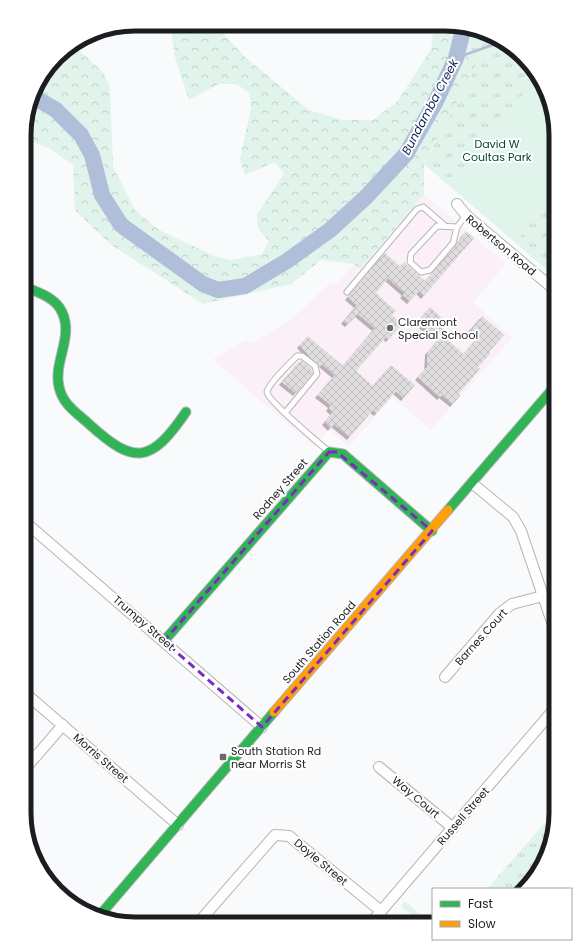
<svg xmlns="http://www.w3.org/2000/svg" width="580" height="948" font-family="Poppins,sans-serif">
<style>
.education{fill:#fcf0f8}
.forest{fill:url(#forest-crowns)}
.park{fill:url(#park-tufts)}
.pitch{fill:#e0f4eb}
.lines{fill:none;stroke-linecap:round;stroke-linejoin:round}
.stream{stroke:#b0beda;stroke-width:2.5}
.river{stroke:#b0beda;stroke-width:16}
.building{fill:url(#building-cross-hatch);filter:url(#shadow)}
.lane-casing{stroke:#b6b6b9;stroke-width:7}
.street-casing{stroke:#b6b6b9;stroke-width:12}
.fast-casing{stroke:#b6b6b9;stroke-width:11}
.slow-casing{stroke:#b6b6b9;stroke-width:11}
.lane{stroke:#fefeff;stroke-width:5}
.street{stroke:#fefeff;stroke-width:10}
.fast{stroke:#30b455;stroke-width:9}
.slow{stroke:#ff9f0a;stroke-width:9}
.marked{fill:none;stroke:#7b2cbf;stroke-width:3;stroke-dasharray:8 5;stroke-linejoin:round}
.poi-dot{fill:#696a6d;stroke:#fff;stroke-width:1.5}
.labels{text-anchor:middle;stroke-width:4;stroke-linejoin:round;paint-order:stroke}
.park-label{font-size:11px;fill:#06452f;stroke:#fff}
.street-label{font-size:11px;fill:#1c1d20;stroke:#fff}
.poi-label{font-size:11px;fill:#1c1d20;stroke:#fff;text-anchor:start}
.water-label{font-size:12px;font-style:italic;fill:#102756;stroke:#fff}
.rim{fill:none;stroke:#1c1d20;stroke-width:5}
</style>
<defs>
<pattern id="forest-crowns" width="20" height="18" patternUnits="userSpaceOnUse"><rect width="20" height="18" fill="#e0f4eb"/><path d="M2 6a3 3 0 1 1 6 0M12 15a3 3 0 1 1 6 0" fill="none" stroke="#c0d1c9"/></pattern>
<pattern id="park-tufts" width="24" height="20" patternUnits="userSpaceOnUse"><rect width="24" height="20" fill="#e0f4eb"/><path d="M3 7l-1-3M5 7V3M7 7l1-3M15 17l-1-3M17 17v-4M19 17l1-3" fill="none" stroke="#c0d1c9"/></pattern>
<pattern id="building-cross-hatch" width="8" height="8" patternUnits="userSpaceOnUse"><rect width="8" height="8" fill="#dfddde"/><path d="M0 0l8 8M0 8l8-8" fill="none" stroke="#bfbdbe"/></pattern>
<filter id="shadow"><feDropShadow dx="-3" dy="3" stdDeviation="0" flood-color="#0004"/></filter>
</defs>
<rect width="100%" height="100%" fill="#f9fafc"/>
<path class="education" d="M424 194 506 264 473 302 512 338 431 430 392 397 349 447 329 429 314 447 213 359 246 340 252 343 292 319 331 282 335 286 354 264 360 268Z"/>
<path class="forest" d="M171 24H214L246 58 309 110 342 120H373L398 101 431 49 434 26H467L483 34 481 58 424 164V194L360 269 354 264 321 260 291 284 203 304 110 244 75 210 73 165 49 148 25 139C25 103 41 64 73 45L103 72 110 87 113 167 135 210 159 230 217 257 232 260 262 254 269 241 258 229 257 214 284 174 275 162 245 175 240 159 251 108 249 93 237 84H219L189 100 174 54Z"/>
<g class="park">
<path d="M483 34 513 47 548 92 556 135V278L424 164 481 58Z"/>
<path d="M556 810V821L533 881 522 889H487Z"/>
<path d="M405 901 431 924H422L401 906Z"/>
</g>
<path class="pitch" d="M534 80 548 92 556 135V191L519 238 452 185Z"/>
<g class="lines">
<path class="stream" d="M456 58 501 42"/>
<path class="river" d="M32 96 56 110 81 135 92 155 102 195 121 225 203 284 218 290 245 286 287 261 330 230 366 197 406 154 435 103 456 58 464 26"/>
</g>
<g class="building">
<path d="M466 231 474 238 424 296 419 291 410 301 403 295 405 293 388 278 376 293 396 311 392 315 402 324 389 339 386 337 356 371 373 386 391 365 415 385 404 398 396 391 377 413 373 410 350 437 334 424 331 428 325 422 333 412 329 408 331 405 318 395 335 375 322 364 319 367 300 345 308 336 343 366 375 328 358 314 348 324 344 321 357 305 348 297 385 253 400 266 404 262 425 281 456 246Z"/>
<path d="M430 307 448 323 436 337 418 322Z"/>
<path d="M482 316 504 335 489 352 490 354 478 367 480 369 459 393 460 396 453 404 442 395 440 397 418 377 426 368 427 369 428 352 442 335 464 354 479 336 471 329Z"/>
<path d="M301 360 311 368 313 373 296 393 282 382Z"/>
</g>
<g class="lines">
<defs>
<g id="lane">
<path d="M457 227 437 226 411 254 410 262 421 272 430 270 453 243 457 227 466 215"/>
<path d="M347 292 417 209 423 207 444 225"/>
<path d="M285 413 317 374 315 366 302 356H297C290 363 268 384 267 392 267 400 319 443 328 451"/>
</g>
<g id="street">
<path d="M457 204 466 215 556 291"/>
<path d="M547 283 556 273"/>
<path d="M472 483 513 517 521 531 556 634"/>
<path d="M24 521 262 727"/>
<path d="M445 677 500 613 512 604 543 596"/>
<path d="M24 692 178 825"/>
<path d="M379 767 453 828"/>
<path d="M24 770 63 725"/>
<path d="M198 923 275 835 289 836 381 911"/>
<path d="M370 924 556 707"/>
</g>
<g id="fast">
<path d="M25 287C38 292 56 298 62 312 74 337 53 362 59 387 63 405 77 413 89 424 135 466 151 463 186 412"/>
<path d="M448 510 556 385"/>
<path d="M164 641 329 452 343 454 432 531"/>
<path d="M100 915 274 712"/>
</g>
<path id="slow" d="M274 712 448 510"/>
</defs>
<use href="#lane" class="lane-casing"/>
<use href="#street" class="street-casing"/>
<use href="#fast" class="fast-casing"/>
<use href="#slow" class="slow-casing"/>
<use href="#lane" class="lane"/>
<use href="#street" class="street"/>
<use href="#fast" class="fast"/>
<use href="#slow" class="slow"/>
</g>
<path class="marked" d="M329 452H337L432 531 262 727 164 641Z"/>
<g class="poi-dot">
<circle cx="390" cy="328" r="4"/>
<rect x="219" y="753" width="8" height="8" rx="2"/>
</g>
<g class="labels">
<g class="park-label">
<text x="497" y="148">David W<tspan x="497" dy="13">Coultas Park</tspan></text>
</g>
<g class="street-label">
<text transform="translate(501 245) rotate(40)" y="4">Robertson Road</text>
<text transform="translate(280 489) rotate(-49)" y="4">Rodney Street</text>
<text transform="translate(144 623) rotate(41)" y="4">Trumpy Street</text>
<text transform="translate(481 637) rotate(-48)" y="4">Barnes Court</text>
<text transform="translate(319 642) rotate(-49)" y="4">South Station Road</text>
<text transform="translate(101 758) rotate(41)" y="4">Morris Street</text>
<text transform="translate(416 797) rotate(40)" y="4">Way Court</text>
<text transform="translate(463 816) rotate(-49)" y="4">Russell Street</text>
<text transform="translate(321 862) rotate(40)" y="4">Doyle Street</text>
</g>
<g class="poi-label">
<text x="398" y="326">Claremont<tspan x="398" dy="13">Special School</tspan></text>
<text x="231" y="755">South Station Rd<tspan x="231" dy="13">near Morris St</tspan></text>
</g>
<g class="water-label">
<text transform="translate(430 107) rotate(-62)" y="4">Bundamba Creek</text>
</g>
</g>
<path d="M0 0H580V948H0ZM135 31H445A104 104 0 0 1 549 135V813A104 104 0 0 1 445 917H135A104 104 0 0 1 31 813V135A104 104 0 0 1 135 31Z" fill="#fff" fill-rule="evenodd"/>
<path class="rim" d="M135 31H445A104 104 0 0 1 549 135V813A104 104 0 0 1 445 917H135A104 104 0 0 1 31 813V135A104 104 0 0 1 135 31Z"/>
<rect x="432" y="888" width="140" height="52" fill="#ffffff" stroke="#a4a5a6"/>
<rect x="440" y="901" width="20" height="6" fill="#30b455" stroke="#a4a5a6"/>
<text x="468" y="908" font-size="12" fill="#1c1d20">Fast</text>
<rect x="440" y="921" width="20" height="6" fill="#ff9f0a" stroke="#a4a5a6"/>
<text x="468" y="928" font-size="12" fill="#1c1d20">Slow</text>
</svg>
